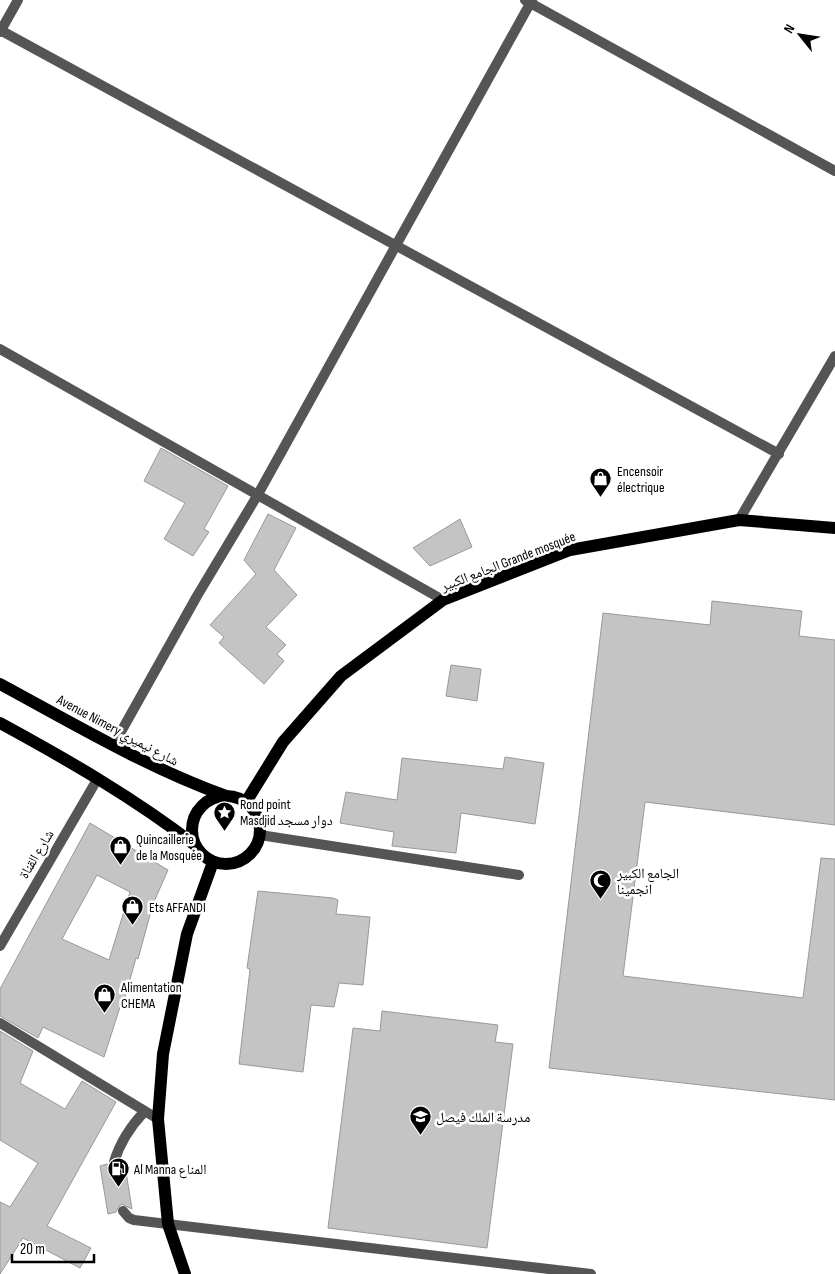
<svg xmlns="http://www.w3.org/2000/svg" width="835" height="1274" font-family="'Sofia Sans Condensed','Noto Naskh Arabic',sans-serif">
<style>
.building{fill:#c4c4c4;stroke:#999;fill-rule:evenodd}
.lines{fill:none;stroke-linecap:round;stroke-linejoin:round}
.service{stroke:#555;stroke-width:10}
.minor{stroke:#555;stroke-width:10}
.primary{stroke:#000;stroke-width:12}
.labels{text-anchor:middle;stroke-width:5;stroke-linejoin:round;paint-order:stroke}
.poi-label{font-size:14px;fill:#000;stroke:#fff;text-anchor:start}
.street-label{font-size:14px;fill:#000;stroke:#fff}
</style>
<rect width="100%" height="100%" fill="#fff"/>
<g class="building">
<path d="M161 448 228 486 204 529 209 532 193 556 164 539 185 503 144 481Z"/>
<path d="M268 514 296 528 274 570 297 595 266 627 286 645 277 654 284 661 264 684 219 643 224 637 210 625 256 574 244 560Z"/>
<path d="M460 519 472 547 430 566 413 548Z"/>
<path d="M712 601 802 611 799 636 835 640V825L645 802 623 976 803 998 821 858 835 859V1100L549 1068 603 613 710 625Z"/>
<path d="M451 665 481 669 477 701 446 696Z"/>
<path d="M505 757 544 763 535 824 461 813 456 853 392 846 394 832 340 823 346 792 397 800 402 758 503 769Z"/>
<path d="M90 823 168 870 153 904 138 959 136 958 122 1008 120 1007 104 1057 43 1027 38 1038 0 1016V989ZM97 875 130 892 109 960 62 939Z"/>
<path d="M258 891 333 898 338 900 336 914 370 917 363 985 339 983 334 1007 311 1005 303 1072 239 1064 250 969 247 968Z"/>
<path d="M382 1011 498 1025 495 1042 513 1044 487 1248 328 1228 353 1028 380 1031Z"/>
<path d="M0 1031 33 1051 20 1083 65 1109 82 1081 116 1102 47 1226 91 1248 80 1268 23 1238 0 1274V1202L10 1207 38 1163 0 1140Z"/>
<path d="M124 1160 132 1209 121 1204 116 1212 108 1214 100 1166 107 1164 111 1168 116 1169Z"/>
</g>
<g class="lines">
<g class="service">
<path d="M260 835 519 875"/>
<path d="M114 1162C120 1142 130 1127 144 1112"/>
<path d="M123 1211 129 1218 134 1220 591 1274"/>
</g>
<g class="minor">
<path d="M525 0 835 171"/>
<path d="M0 30 779 454"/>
<path d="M0 32 18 0"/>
<path d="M0 349 443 600"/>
<path d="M739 520 835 356"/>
<path d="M113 746 197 596 257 496 532 0"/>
<path d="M0 946 98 778"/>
<path d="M0 1023 158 1119"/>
</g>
<g class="primary">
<path d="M0 684C74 724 146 767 226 796"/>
<path d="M0 723C68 760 134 798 195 845"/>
<circle cx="226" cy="830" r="34"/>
<path d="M246 802 283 742 341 676 443 600 570 550 739 520 835 528"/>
<path d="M185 1274 168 1224 158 1119 163 1054 187 934 213 862"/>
</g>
</g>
<defs>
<symbol id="shop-pin" viewBox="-11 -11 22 30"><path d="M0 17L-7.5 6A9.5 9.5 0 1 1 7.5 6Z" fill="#000" stroke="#fff"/><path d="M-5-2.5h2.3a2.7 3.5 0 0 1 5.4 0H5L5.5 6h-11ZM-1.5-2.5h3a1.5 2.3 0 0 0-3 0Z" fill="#fff"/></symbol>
<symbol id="sight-pin" viewBox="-11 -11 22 30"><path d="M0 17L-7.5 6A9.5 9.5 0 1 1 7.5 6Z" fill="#000" stroke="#fff"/><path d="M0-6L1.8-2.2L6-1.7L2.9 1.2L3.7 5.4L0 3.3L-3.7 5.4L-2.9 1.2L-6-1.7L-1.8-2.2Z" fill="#fff"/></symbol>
<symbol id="mosque-pin" viewBox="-11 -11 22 30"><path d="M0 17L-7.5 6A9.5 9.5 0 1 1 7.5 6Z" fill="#000" stroke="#fff"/><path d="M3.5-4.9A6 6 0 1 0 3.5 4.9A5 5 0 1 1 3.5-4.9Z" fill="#fff"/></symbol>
<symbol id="university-pin" viewBox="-11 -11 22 30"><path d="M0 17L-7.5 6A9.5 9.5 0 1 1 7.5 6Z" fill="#000" stroke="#fff"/><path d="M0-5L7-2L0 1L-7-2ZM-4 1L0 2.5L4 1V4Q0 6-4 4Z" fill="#fff"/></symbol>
<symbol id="fuel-pin" viewBox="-11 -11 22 30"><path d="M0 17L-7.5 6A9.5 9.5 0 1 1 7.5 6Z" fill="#000" stroke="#fff"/><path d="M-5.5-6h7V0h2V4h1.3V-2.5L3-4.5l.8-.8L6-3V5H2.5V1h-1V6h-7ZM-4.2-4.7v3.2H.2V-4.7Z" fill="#fff"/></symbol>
</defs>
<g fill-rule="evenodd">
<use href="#shop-pin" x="588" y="466" width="25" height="34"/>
<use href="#sight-pin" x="212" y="800" width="25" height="34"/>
<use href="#shop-pin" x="108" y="834" width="25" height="34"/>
<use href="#mosque-pin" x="588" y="868" width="25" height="34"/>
<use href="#shop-pin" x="120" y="894" width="25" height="34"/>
<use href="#shop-pin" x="92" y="982" width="25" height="34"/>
<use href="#university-pin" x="408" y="1104" width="25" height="34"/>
<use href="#fuel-pin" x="106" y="1156" width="25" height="34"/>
</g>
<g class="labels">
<g class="poi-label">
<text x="617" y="476">Encensoir<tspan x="617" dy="16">électrique</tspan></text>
<text x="240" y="809">Rond point<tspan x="240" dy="16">Masdjid دوار مسجد</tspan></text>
<text x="136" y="844">Quincaillerie<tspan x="136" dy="16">de la Mosquée</tspan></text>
<text x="617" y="878">الجامع الكبير<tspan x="617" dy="16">انجمينا</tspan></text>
<text x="149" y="912">Ets AFFANDI</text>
<text x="121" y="992">Alimentation<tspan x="121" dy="16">CHEMA</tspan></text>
<text x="436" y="1122">مدرسة الملك فيصل</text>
<text x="134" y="1174">Al Manna المناع</text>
</g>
<g class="street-label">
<text transform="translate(508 561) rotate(-21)" y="5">الجامع الكبير Grande mosquée</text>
<text transform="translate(118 730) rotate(28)" y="5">Avenue Nimery شارع نيميري</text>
<text transform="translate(36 854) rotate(-59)" y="5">شارع القناة</text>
</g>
</g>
<g transform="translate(800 35) rotate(300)" stroke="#ffffff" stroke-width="4" paint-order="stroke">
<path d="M0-4L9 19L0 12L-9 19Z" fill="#000000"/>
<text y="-8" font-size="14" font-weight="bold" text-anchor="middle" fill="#000000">N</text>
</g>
<path d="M12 1254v8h82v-8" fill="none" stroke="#000000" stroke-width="2.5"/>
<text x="20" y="1254" font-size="15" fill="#000000" stroke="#ffffff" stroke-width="4" paint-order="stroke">20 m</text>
</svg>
